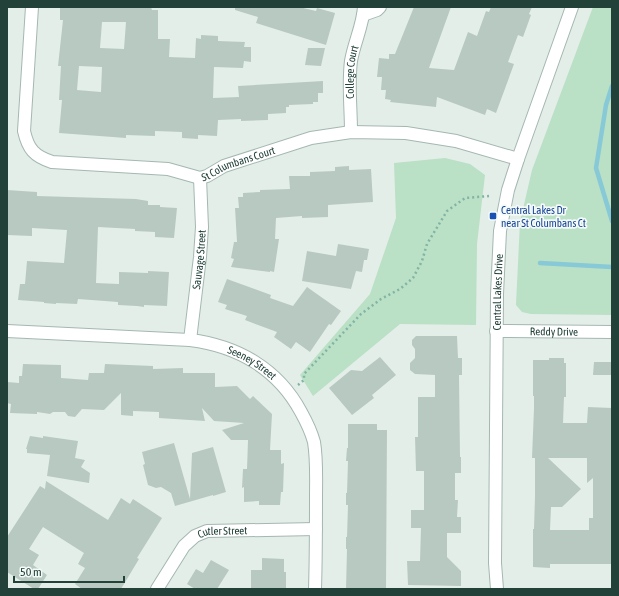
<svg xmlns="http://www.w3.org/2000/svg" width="619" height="596" font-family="'Asap Condensed',sans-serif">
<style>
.green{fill:#bae0c5}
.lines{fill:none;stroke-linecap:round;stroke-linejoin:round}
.stream{stroke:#87c9d6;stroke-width:4.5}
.building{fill:#b8c9c2;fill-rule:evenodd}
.minor-casing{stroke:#a5b7b1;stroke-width:14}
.path{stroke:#81b4a4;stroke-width:2.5;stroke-dasharray:2 3;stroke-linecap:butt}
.minor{stroke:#fff;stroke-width:12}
.transit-dot{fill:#1a4fb4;stroke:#f4faf7;stroke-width:1.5}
.labels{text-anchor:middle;stroke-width:3.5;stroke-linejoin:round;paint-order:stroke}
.street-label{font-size:11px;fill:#214139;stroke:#f4faf7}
.transit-label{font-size:11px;fill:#164399;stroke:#f4faf7;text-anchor:start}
</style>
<rect width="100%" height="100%" fill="#e3eee9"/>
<g class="green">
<path d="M593 7H612V315L531 314 522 312 516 305 520 222 532 170Z"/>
<path d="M445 158 470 164 485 175 477 244 476 325 400 324 313 396 300 375 370 294 396 218 394 163Z"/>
</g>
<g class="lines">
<g class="stream">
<path d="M612 86 606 105 596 168 612 221"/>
<path d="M540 263 612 267"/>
</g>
</g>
<g class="building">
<path d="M60 7H151L152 10H158V39H170L169 57 195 58 196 38 201 39V35L218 36V41L245 42 244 47H251V62L244 61 243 68 214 67 213 98 239 97 238 86 323 81V93H318V102H313V104L289 105V107H286V113L268 114V120L241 121V119L218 120 217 136 198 135V139L182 138V132L155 131V136L126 135V138L59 133 62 100H59L61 66H58L63 20H60ZM102 22H126L124 49 100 48ZM79 66 102 67 101 92 77 90Z"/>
<path d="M235 7H299L316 11 317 8 335 13 326 45 256 23 258 17 235 10Z"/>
<path d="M414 7H451L429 68 454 70 468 32 477 36 486 11 489 12 491 7H532L529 14 531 15 523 37 518 35 508 62 514 64 496 113 487 109 485 115 437 97 436 107 390 102 391 100 385 99 386 90H381L382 77H377L379 58 389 59V54H395Z"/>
<path d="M308 48H325L321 66 305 65Z"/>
<path d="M349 166V170L371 169 373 202 328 205V217L302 218V216L276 218 275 239H279L274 272 270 271V272L231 267 234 259 231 258 234 242H237L235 208H239L238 197H243V193L260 192V190L290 189 289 176H310V172L335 171V167Z"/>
<path d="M7 190 37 192V196L136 199 148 201V205H160V207L177 208 174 238 155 237V232L135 231V229L98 227 96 283 119 284V272L148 273V271L169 272 167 306 144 305V307L137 306 118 305V302L78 299 77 304 56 303V304L44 303V302L18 300 20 284H25L27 261 64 263 67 230 32 228V236L7 235Z"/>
<path d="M338 244 369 249 367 260H364L362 272 356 271 351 289 302 281 307 251 336 256Z"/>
<path d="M227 279 271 295 270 298 293 306 307 287 341 311 331 325 329 324 310 352 296 342 291 349 274 337 277 332 245 320 247 316 225 309 227 305 218 302Z"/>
<path d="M416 336H457L458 358H462V375H459L460 457H461V473H455V500H458L457 517H461V533H447V557L461 571V586L408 585 407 561H420L421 528H411V510H424V471H416L415 437H418V397H435V375L415 374 410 370V363L415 358V349L412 345V340Z"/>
<path d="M380 357 396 375 372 395 374 398 352 415 329 388 351 370 362 371Z"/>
<path d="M549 358H564V363H566V397H564L563 423H587L588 407 612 408V564H550V568L533 567V529H534L535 496V458H532L534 408V396H533V360H549ZM548 458H587V483L593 478V518H589V530H550L551 507H562L581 489Z"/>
<path d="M594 362H612V375H593Z"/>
<path d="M23 364 61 365V378L88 380 89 373H104L105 364 153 366V369L183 368V373H215V387L237 386 250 399 253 396 272 414 270 450H281V464L284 463 283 492H281L280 505H259V501L244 502V487L242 488 243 469H247L248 440H231L222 430 244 423 214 421 202 408 205 421 159 418V412L133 411V416L121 415V393L104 410 82 409 75 417 68 416 65 412H53L50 414 37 412V414L10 413 11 404 7 403V382L19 383V376H22Z"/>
<path d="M348 424H377V430H387L386 589H346L347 549H346V537H347L348 505H346V493H347L348 461H346L347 448H348Z"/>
<path d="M30 436 43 438V436L78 441 75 458 85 460 81 467 90 473 89 483 47 476 50 455 27 453V449H26Z"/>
<path d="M174 443 190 499 192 453 213 447 226 492 213 496V495L175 506 171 493 161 487 156 488 148 485 143 465 145 464 142 452Z"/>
<path d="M46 481 108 520 121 498 130 504 133 499 162 518 137 558 139 559 121 589H82L75 584 85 568 78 564 84 553 43 527 29 549 39 555 33 565 47 575 38 589H34L7 572V537L40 486 45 489Z"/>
<path d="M262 558 284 559V572H286V589H251V570H262Z"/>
<path d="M211 560 229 570 217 589H195L187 584 196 569 203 573Z"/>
</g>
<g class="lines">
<defs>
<g id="minor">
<path id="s1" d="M32 7 24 131C28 149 34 156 52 162L168 169 200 178 207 176 224 166 311 138 351 132 406 133 456 141 518 159"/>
<path d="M363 15 377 10 380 7"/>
<path id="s2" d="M351 132C351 108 348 84 351 61 354 43 363 25 364 7"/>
<path id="s3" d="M7 331 190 340C238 346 278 369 301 412 306 421 311 431 314 442 317 460 316 479 316 497 316 528 316 558 315 589"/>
<path id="s4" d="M496 331 612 332"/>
<path id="s5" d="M190 340 200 257 202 227 200 178"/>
<path id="s6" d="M157 589 184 546 195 536 207 531 316 529"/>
<path id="s7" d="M497 589 495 563 497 294 500 231 508 190 518 159 572 7"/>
</g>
</defs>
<use href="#minor" class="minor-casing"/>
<path class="path" d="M298 385 304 380V374L361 314 381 299 400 289 413 278 422 261 427 244 447 211 465 198 489 196"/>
<use href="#minor" class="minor"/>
</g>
<rect class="transit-dot" x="489" y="212" width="8" height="8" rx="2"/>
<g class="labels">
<g class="street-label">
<text dy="4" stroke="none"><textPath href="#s2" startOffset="60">College Court</textPath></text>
<text dy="4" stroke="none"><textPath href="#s1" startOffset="359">St Columbans Court</textPath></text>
<text dy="4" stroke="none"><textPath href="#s5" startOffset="81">Sauvage Street</textPath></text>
<text dy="4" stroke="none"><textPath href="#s7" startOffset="297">Central Lakes Drive</textPath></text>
<text dy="4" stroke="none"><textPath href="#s4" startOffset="58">Reddy Drive</textPath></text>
<text dy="4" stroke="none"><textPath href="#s3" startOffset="250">Seeney Street</textPath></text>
<text dy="4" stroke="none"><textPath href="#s6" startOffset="94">Cutler Street</textPath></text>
</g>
<g class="transit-label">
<text x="501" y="214">Central Lakes Dr<tspan x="501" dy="13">near St Columbans Ct</tspan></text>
</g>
</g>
<rect width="619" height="596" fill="none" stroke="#214139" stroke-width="16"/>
<path d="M14 576v6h110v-6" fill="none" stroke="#214139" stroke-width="2"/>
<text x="20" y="576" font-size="12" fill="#214139" stroke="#f4faf7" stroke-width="3" paint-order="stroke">50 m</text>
</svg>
